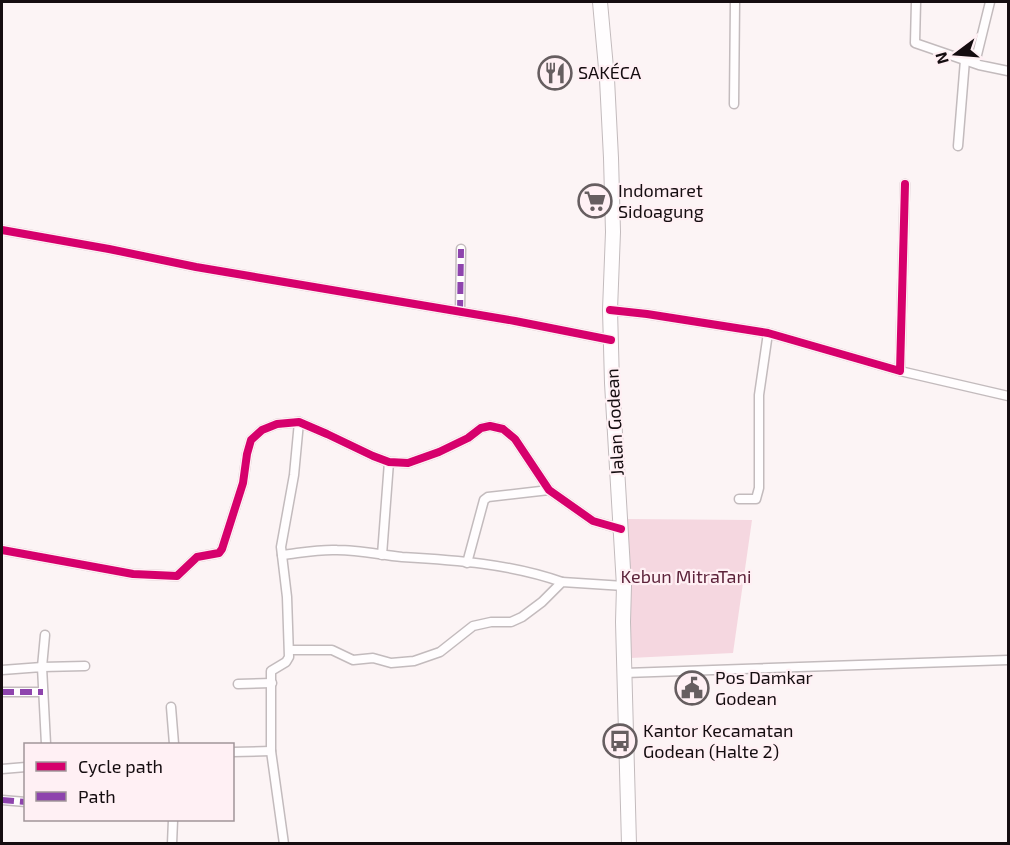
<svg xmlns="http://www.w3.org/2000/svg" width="1010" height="845" font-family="'Exo 2',sans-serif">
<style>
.green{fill:#f5d7e0}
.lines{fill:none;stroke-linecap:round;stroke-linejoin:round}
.street-casing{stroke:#c3bbbd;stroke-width:11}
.primary-casing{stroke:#c3bbbd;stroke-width:16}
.street{stroke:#fffdfe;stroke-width:8}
.primary{stroke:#fffdfe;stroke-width:14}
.quiet{stroke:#8e44ad;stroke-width:6;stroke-dasharray:12 6;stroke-linecap:butt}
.cycleway-casing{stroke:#fff0f4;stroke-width:11}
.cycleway{stroke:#d6006c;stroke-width:8}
.labels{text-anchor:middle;stroke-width:4.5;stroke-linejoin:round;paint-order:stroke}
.poi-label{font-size:18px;fill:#150d10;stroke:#fff0f4;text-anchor:start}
.street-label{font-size:18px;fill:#150d10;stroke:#fff0f4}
.park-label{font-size:18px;fill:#5d233b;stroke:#fff0f4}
</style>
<rect width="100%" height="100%" fill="#fcf4f5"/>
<path class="green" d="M627 519 752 520 733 653 630 658Z"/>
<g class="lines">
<defs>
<g id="street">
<path d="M916 2 915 43 979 65 1008 71"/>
<path d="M975 63 990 2"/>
<path d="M734 104 735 2"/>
<path d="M958 146 965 60"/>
<path d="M2 230 109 249 196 267 515 321 611 340"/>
<path d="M610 310 647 314 768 333 900 371 905 184"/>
<path d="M460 312 461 249"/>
<path d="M900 371 1008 396"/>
<path d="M739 499H756L759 488V395L768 333"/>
<path d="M2 550 133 574 177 576 197 557 219 553 222 549 243 483 247 454 251 440 262 430 277 424 299 422 327 434 373 456 389 462 408 463 439 452 468 438 481 428 490 426 503 429 515 439 549 490 593 521 621 529"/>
<path d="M282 555C300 553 319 549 337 550 359 550 381 555 402 557 456 560 511 564 562 582"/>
<path d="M382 555 389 462"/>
<path d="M467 563 484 500 488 497 549 490"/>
<path d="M45 635 42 667 85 666"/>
<path d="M290 650H332L353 660 373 658 391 663 414 661 440 652 473 626 491 622H511L522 617 542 602 562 582 624 586"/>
<path d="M2 670 42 667 46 744"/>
<path d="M625 673 1008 660"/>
<path d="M238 684 272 683"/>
<path d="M2 692H43"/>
<path d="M171 707 174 744"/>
<path d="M232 752 271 751"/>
<path d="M2 769 26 767"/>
<path d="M2 800 26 802"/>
<path d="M172 844 173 820"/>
<path d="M284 844 271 751V671L286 662 289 657 287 597 281 547 294 475 299 422"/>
</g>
<path id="primary" d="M600 2 607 79 611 158 613 232 610 310 612 383 624 586 623 622 629 844"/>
</defs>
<use href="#street" class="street-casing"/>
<use href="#primary" class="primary-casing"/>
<use href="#street" class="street"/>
<use href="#primary" class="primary"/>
<g class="quiet">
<path d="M460 312 461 249"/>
<path d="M2 692H43"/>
<path d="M2 800 26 802"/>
</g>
<defs>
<g id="cycleway">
<path d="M2 230 109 249 196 267 515 321 611 340"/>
<path d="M610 310 647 314 768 333 900 371 905 184"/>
<path d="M2 550 133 574 177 576 197 557 219 553 222 549 243 483 247 454 251 440 262 430 277 424 299 422 327 434 373 456 389 462 408 463 439 452 468 438 481 428 490 426 503 429 515 439 549 490 593 521 621 529"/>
</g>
</defs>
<use href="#cycleway" class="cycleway-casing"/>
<use href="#cycleway" class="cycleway"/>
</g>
<defs>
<symbol id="restaurant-ring" viewBox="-11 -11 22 22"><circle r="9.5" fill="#fff0f4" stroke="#665e60" stroke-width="1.5"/><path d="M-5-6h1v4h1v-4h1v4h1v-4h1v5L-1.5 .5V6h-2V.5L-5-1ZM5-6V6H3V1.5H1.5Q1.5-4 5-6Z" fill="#665e60"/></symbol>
<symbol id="supermarket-ring" viewBox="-11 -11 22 22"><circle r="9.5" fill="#fff0f4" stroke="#665e60" stroke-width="1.5"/><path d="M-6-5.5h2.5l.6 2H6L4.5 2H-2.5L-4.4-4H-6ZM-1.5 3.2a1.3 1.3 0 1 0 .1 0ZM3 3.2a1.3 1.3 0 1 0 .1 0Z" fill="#665e60"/></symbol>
<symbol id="civic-ring" viewBox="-11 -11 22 22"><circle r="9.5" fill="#fff0f4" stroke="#665e60" stroke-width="1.5"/><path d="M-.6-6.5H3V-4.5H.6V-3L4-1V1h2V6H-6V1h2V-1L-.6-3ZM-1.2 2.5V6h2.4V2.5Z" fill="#665e60"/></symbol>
<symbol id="bus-ring" viewBox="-11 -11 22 22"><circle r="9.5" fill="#fff0f4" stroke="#665e60" stroke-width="1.5"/><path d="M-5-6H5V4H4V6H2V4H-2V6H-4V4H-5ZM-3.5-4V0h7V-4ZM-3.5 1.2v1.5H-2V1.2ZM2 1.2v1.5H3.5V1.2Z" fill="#665e60"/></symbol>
</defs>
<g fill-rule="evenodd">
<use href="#restaurant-ring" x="536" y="54" width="38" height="38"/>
<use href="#supermarket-ring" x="576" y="182" width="38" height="38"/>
<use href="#civic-ring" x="673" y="669" width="38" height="38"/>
<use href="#bus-ring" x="601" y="722" width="38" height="38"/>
</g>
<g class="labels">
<g class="poi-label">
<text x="578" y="79">SAKÉCA</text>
<text x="618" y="197">Indomaret<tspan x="618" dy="21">Sidoagung</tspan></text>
<text x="715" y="684">Pos Damkar<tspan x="715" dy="21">Godean</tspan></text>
<text x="643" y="737">Kantor Kecamatan<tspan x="643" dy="21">Godean (Halte 2)</tspan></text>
</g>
<g class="street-label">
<text transform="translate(615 422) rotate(-93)" y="6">Jalan Godean</text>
</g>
<g class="park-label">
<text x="686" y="583">Kebun MitraTani</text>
</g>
</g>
<rect width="1010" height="845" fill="none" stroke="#150d10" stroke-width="6"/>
<rect x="24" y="743" width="210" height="78" fill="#fff0f4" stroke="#a19599" stroke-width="1.5"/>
<rect x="36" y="762" width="30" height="9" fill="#d6006c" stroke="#a19599" stroke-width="1.5"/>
<text x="78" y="773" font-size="18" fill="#150d10">Cycle path</text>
<rect x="36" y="792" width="30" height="9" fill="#8e44ad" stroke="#a19599" stroke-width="1.5"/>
<text x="78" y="803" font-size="18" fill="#150d10">Path</text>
<g transform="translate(956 54) rotate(254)" stroke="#fff0f4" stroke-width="4.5" paint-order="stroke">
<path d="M0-4.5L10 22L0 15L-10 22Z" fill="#150d10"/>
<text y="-9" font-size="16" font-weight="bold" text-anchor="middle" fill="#150d10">N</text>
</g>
</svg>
